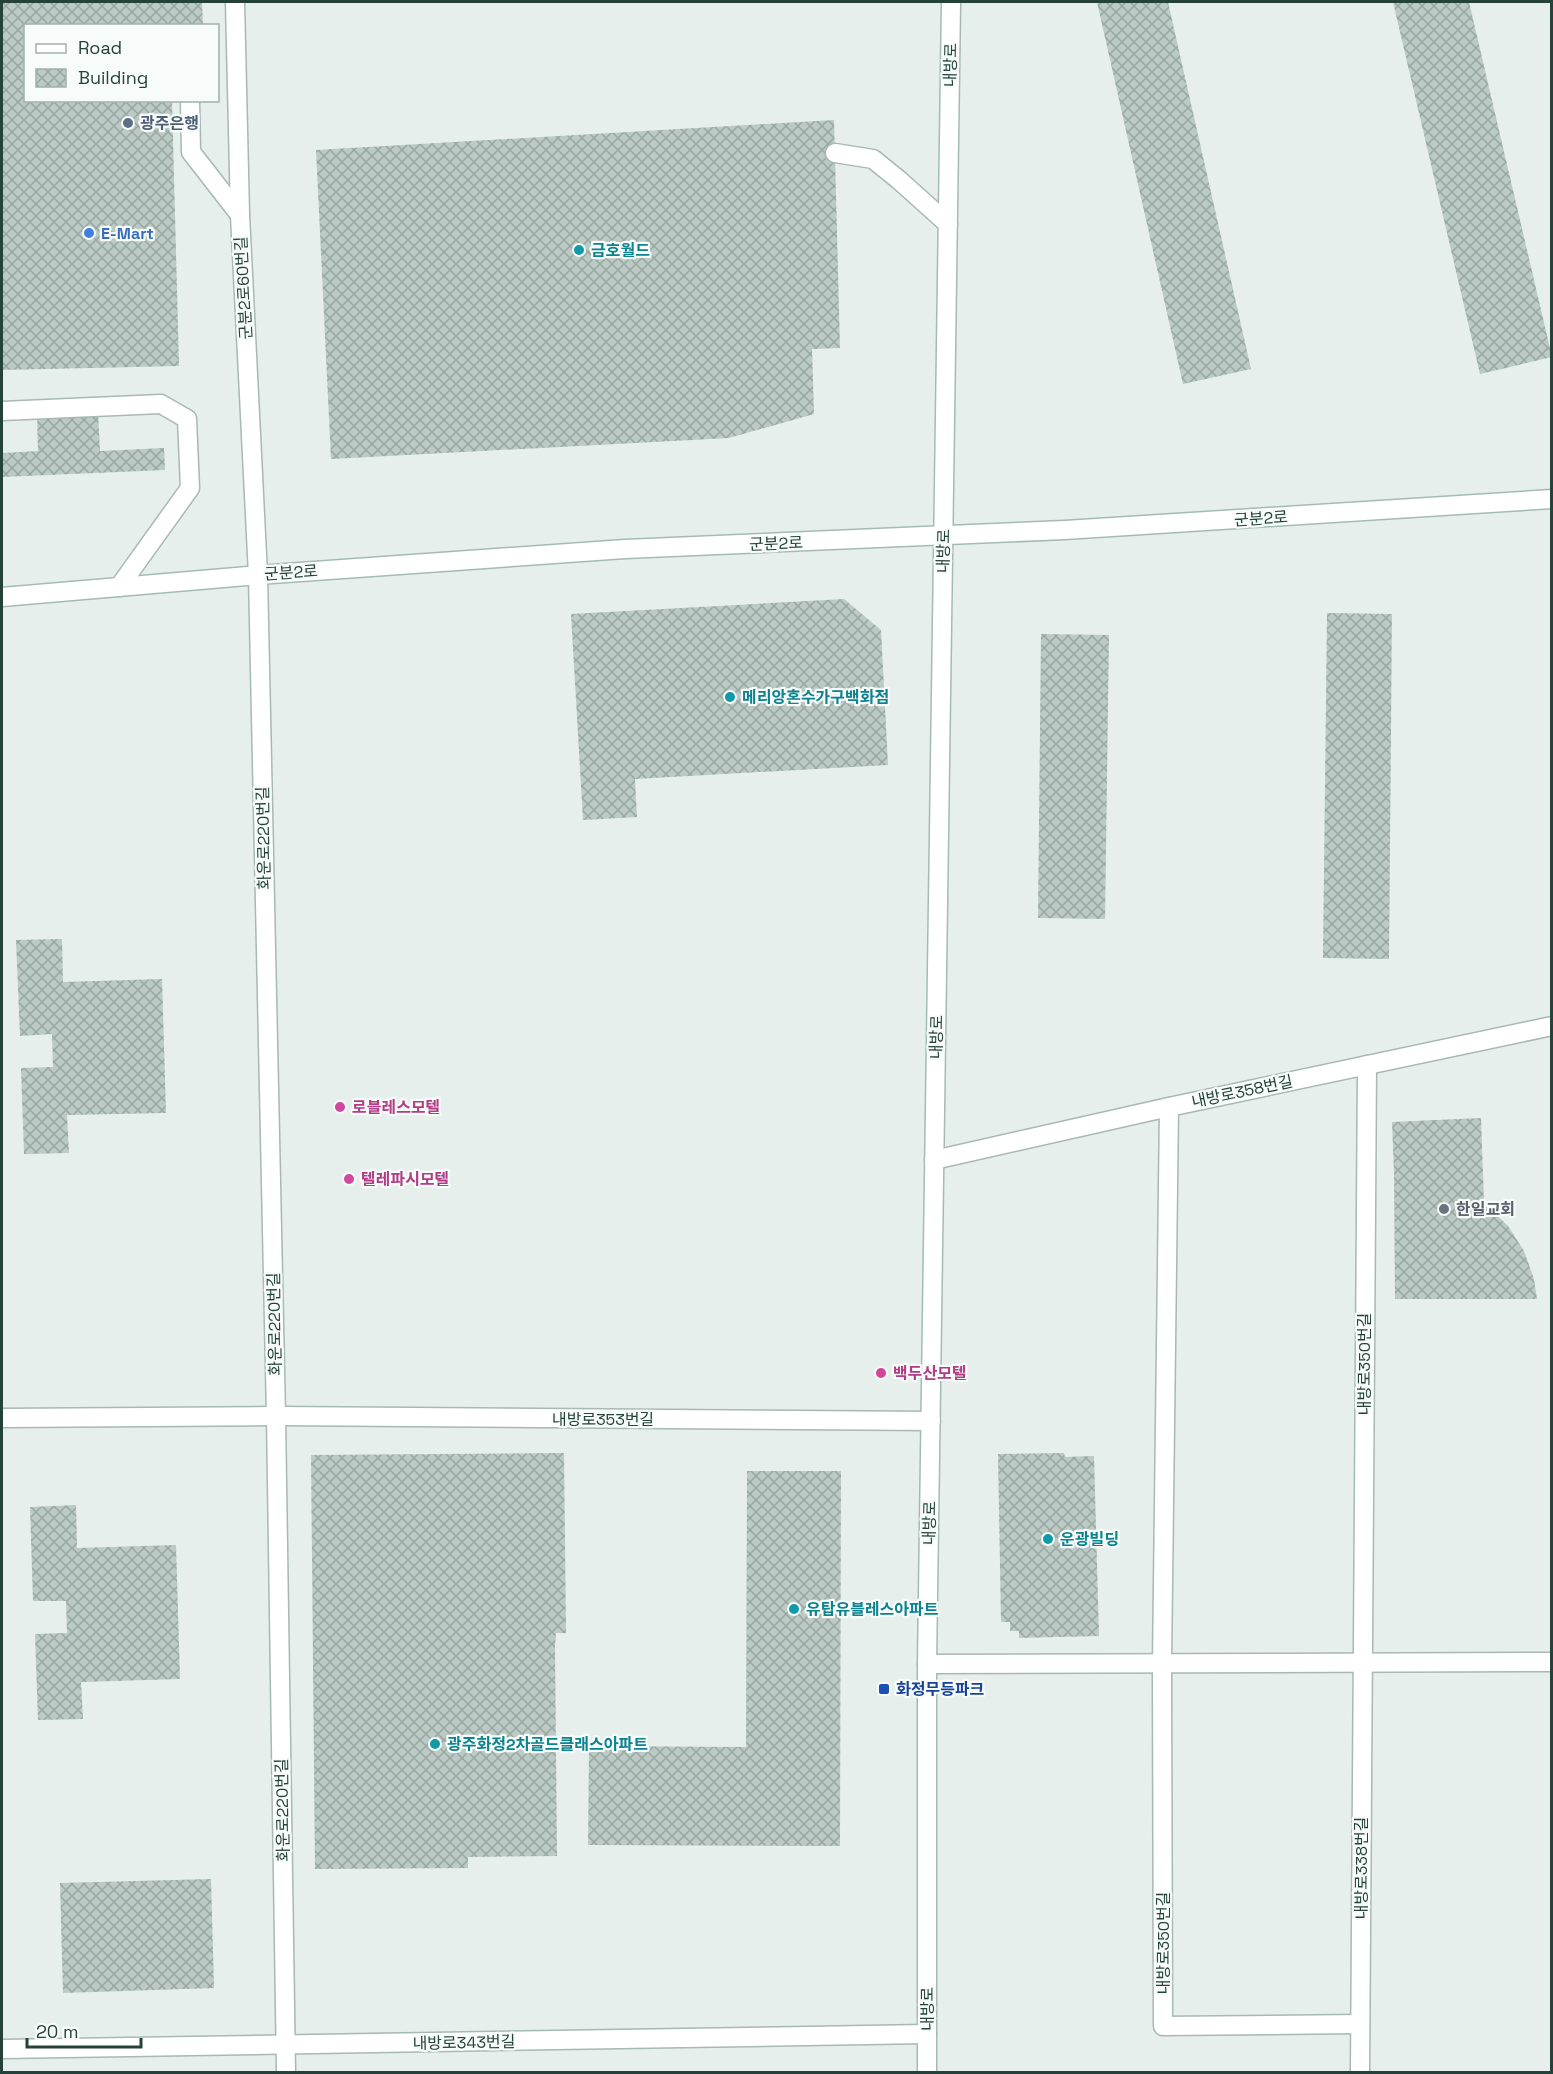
<svg xmlns="http://www.w3.org/2000/svg" width="1553" height="2074" font-family="'Space Grotesk','Noto Sans KR',sans-serif">
<style>
.building{fill:url(#building-cross-hatch)}
.lines{fill:none;stroke-linecap:round;stroke-linejoin:round}
.lane-casing{stroke:#a8b8b2;stroke-width:21}
.street-casing{stroke:#a8b8b2;stroke-width:21}
.secondary-casing{stroke:#a4bbb3;stroke-width:21}
.lane{stroke:#fff;stroke-width:18}
.street{stroke:#fff;stroke-width:18}
.secondary{stroke:#fff;stroke-width:18}
.service-dot{fill:#5c6f8a;stroke:#f7fbf9;stroke-width:2}
.shop-dot{fill:#3f7fe0;stroke:#f7fbf9;stroke-width:2}
.culture-dot{fill:#0f9aa8;stroke:#f7fbf9;stroke-width:2}
.hotel-dot{fill:#d1479c;stroke:#f7fbf9;stroke-width:2}
.worship-dot{fill:#6b7280;stroke:#f7fbf9;stroke-width:2}
.transit-dot{fill:#1a4fb4;stroke:#f7fbf9;stroke-width:2}
.labels{text-anchor:middle;stroke-width:4.5;stroke-linejoin:round;paint-order:stroke}
.street-label{font-size:16px;fill:#24423a;stroke:#f7fbf9}
.service-label{font-size:16px;font-weight:bold;fill:#4e5e75;stroke:#f7fbf9;text-anchor:start}
.shop-label{font-size:16px;font-weight:bold;fill:#366cbe;stroke:#f7fbf9;text-anchor:start}
.culture-label{font-size:16px;font-weight:bold;fill:#0d838f;stroke:#f7fbf9;text-anchor:start}
.hotel-label{font-size:16px;font-weight:bold;fill:#b23c85;stroke:#f7fbf9;text-anchor:start}
.worship-label{font-size:16px;font-weight:bold;fill:#5b616d;stroke:#f7fbf9;text-anchor:start}
.transit-label{font-size:16px;font-weight:bold;fill:#164399;stroke:#f7fbf9;text-anchor:start}
</style>
<defs>
<pattern id="building-cross-hatch" width="8" height="8" patternUnits="userSpaceOnUse" patternTransform="scale(1.5)"><rect width="8" height="8" fill="#bbcac4"/><path d="M0 0l8 8M0 8l8-8" fill="none" stroke="#98a6a0"/></pattern>
</defs>
<rect width="100%" height="100%" fill="#e6efeb"/>
<g class="building">
<path d="M2 2H202L203 26H26V100H172L179 366 2 370Z"/>
<path d="M1097 2H1168L1251 369 1183 384Z"/>
<path d="M1393 2H1469L1552 357 1480 374Z"/>
<path d="M834 120 840 348 812 349 814 414 729 438 331 459 316 150Z"/>
<path d="M98 413 100 451 164 448 165 470 2 477V453L38 451 37 415Z"/>
<path d="M844 599 881 630 888 765 635 779 637 817 583 820 571 614Z"/>
<path d="M1327 613 1392 614 1389 959 1323 958Z"/>
<path d="M1041 634 1109 635 1105 919 1038 918Z"/>
<path d="M62 939 63 982 162 979 166 1113 67 1115 69 1153 24 1154 21 1068 53 1067 52 1034 20 1036 16 940Z"/>
<path d="M1481 1118 1484 1203 1508 1226 1524 1251 1534 1279 1537 1299H1395L1394 1173 1392 1122Z"/>
<path d="M564 1453 566 1633H556L555 1646 557 1856 468 1857V1868L315 1869 311 1455Z"/>
<path d="M1064 1453 1065 1457 1094 1456 1099 1636 1019 1638V1631H1010V1622H1001L998 1454Z"/>
<path d="M747 1471H841L840 1846 588 1845 589 1746 746 1747Z"/>
<path d="M76 1505 77 1548 176 1545 180 1679 81 1682 83 1719 38 1720 35 1634 67 1633 66 1601H33L30 1507Z"/>
<path d="M211 1879 214 1988 63 1993 60 1883Z"/>
</g>
<g class="lines">
<defs>
<g id="lane">
<path d="M190 100 191 152 240 215"/>
<path d="M835 153 873 159 899 180 948 224"/>
<path d="M2 411 161 404 187 419 190 488 119 587"/>
<path d="M1169 1107 1162 1663 1163 2026 1360 2024"/>
</g>
<g id="street">
<path d="M235 2 240 215 258 575 276 1416 286 2072"/>
<path d="M934 1160 1169 1107 1552 1026"/>
<path d="M2 1418 276 1416 931 1421"/>
<path d="M927 1664 1552 1662"/>
<path d="M2 2049 927 2034"/>
<path d="M1360 2072 1367 1065"/>
</g>
<g id="secondary">
<path d="M2 597 258 575 625 549 1065 530 1552 499"/>
<path d="M927 2072V1664L951 2"/>
</g>
</defs>
<use href="#lane" class="lane-casing"/>
<use href="#street" class="street-casing"/>
<use href="#secondary" class="secondary-casing"/>
<use href="#lane" class="lane"/>
<use href="#street" class="street"/>
<use href="#secondary" class="secondary"/>
</g>
<circle class="service-dot" cx="128" cy="123" r="6"/>
<circle class="shop-dot" cx="89" cy="233" r="6"/>
<g class="culture-dot">
<circle cx="579" cy="250" r="6"/>
<circle cx="730" cy="697" r="6"/>
<circle cx="1048" cy="1539" r="6"/>
<circle cx="794" cy="1609" r="6"/>
<circle cx="435" cy="1744" r="6"/>
</g>
<g class="hotel-dot">
<circle cx="340" cy="1107" r="6"/>
<circle cx="349" cy="1179" r="6"/>
<circle cx="881" cy="1373" r="6"/>
</g>
<circle class="worship-dot" cx="1444" cy="1209" r="6"/>
<rect class="transit-dot" x="878" y="1683" width="12" height="12" rx="3"/>
<g class="labels">
<g class="street-label">
<text transform="translate(950 65) rotate(-89)" y="6">내방로</text>
<text transform="translate(243 288) rotate(-93)" y="6">군분2로60번길</text>
<text transform="translate(1261 518) rotate(-4)" y="6">군분2로</text>
<text transform="translate(776 543) rotate(-2)" y="6">군분2로</text>
<text transform="translate(943 551) rotate(-89)" y="6">내방로</text>
<text transform="translate(291 572) rotate(-4)" y="6">군분2로</text>
<text transform="translate(263 838) rotate(-91)" y="6">화운로220번길</text>
<text transform="translate(936 1037) rotate(-89)" y="6">내방로</text>
<text transform="translate(1242 1091) rotate(-12)" y="6">내방로358번길</text>
<text transform="translate(274 1324) rotate(-91)" y="6">화운로220번길</text>
<text transform="translate(1364 1364) rotate(-90)" y="6">내방로350번길</text>
<text x="603" y="1425">내방로353번길</text>
<text transform="translate(929 1523) rotate(-89)" y="6">내방로</text>
<text transform="translate(282 1810) rotate(-91)" y="6">화운로220번길</text>
<text transform="translate(1361 1868) rotate(-90)" y="6">내방로338번길</text>
<text transform="translate(1163 1943) rotate(-90)" y="6">내방로350번길</text>
<text transform="translate(927 2009) rotate(-90)" y="6">내방로</text>
<text transform="translate(464 2042) rotate(-1)" y="6">내방로343번길</text>
</g>
<g class="service-label">
<text x="140" y="129">광주은행</text>
</g>
<g class="shop-label">
<text x="101" y="239">E-Mart</text>
</g>
<g class="culture-label">
<text x="591" y="256">금호월드</text>
<text x="742" y="703">메리앙혼수가구백화점</text>
<text x="1060" y="1545">운광빌딩</text>
<text x="806" y="1615">유탑유블레스아파트</text>
<text x="447" y="1750">광주화정2차골드클래스아파트</text>
</g>
<g class="hotel-label">
<text x="352" y="1113">로블레스모텔</text>
<text x="361" y="1185">텔레파시모텔</text>
<text x="893" y="1379">백두산모텔</text>
</g>
<g class="worship-label">
<text x="1456" y="1215">한일교회</text>
</g>
<g class="transit-label">
<text x="896" y="1695">화정무등파크</text>
</g>
</g>
<rect width="1553" height="2074" fill="none" stroke="#24423a" stroke-width="6"/>
<rect x="24" y="24" width="195" height="78" fill="#f7fbf9" stroke="#a3b1ad" stroke-width="1.5"/>
<rect x="36" y="44" width="30" height="9" fill="#ffffff" stroke="#a3b1ad" stroke-width="1.5"/>
<text x="78" y="54" font-size="18" fill="#24423a">Road</text>
<rect x="36" y="69" width="30" height="18" fill="url(#building-cross-hatch)" stroke="#a3b1ad" stroke-width="1.5"/>
<text x="78" y="84" font-size="18" fill="#24423a">Building</text>
<path d="M27 2038v9h114v-9" fill="none" stroke="#24423a" stroke-width="3"/>
<text x="36" y="2038" font-size="18" fill="#24423a" stroke="#f7fbf9" stroke-width="4.5" paint-order="stroke">20 m</text>
</svg>
